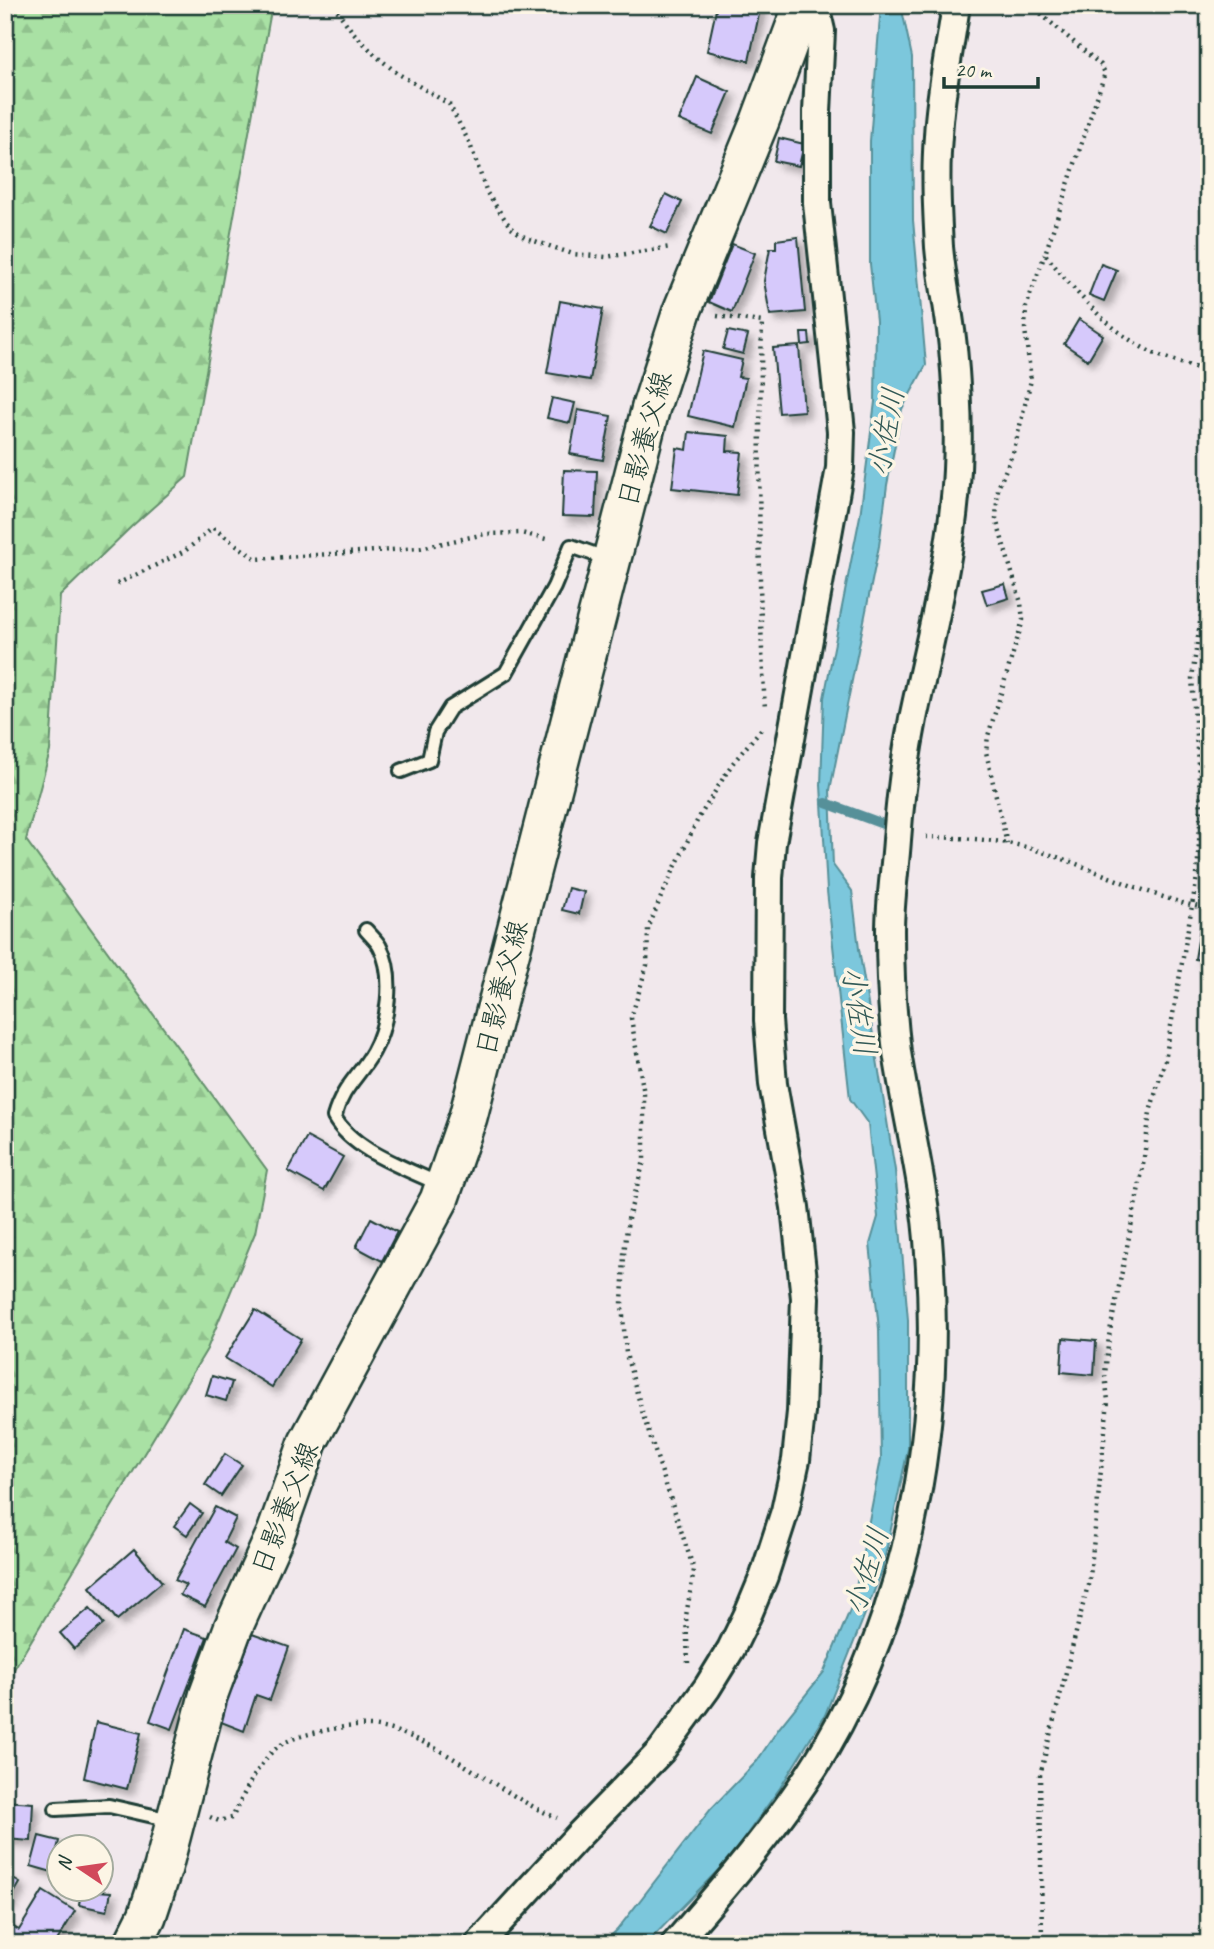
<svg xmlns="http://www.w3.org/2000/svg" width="1214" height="1949" font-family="Caveat,'Klee One',sans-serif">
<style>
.forest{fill:url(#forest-firs);stroke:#648f6c;stroke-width:2}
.water{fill:#7cc7dc;stroke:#579099;stroke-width:2}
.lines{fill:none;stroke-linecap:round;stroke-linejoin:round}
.stream{stroke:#579099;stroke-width:10}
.building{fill:#d6c9fb;stroke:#1f3d34;stroke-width:2;filter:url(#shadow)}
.service-casing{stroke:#1f3d34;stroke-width:18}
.minor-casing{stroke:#1f3d34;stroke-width:32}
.secondary-casing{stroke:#1f3d34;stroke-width:42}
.path{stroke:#1f3d34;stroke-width:4.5;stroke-dasharray:2 5;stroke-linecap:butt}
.service{stroke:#fcf5e5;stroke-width:12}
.minor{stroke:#fcf5e5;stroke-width:26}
.secondary{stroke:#fcf5e5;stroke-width:37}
.labels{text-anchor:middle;stroke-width:7;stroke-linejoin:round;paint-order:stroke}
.street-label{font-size:28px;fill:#1f3d34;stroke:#fcf5e5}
.water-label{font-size:30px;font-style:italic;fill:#325956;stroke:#fcf5e5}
</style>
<defs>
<pattern id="forest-firs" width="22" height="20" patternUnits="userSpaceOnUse" patternTransform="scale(1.75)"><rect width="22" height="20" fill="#a9e1a4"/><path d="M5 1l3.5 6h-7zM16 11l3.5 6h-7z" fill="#91c28e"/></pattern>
<filter id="shadow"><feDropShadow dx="6" dy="6" stdDeviation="3.5" flood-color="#0004"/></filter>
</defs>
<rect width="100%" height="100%" fill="#f1e8ec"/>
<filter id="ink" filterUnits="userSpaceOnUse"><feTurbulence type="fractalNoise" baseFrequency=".0143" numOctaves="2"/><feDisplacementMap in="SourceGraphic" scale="14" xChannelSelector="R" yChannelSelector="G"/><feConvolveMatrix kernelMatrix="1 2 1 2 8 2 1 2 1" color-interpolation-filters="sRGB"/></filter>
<g filter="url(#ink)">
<path class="forest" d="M5 5H272L187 477 131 527 60 596 50 751 26 840 267 1170 255 1233 207 1349 5 1684Z"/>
<path class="water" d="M881 5H901L912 57 913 220 926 365 902 409 887 485 879 546 830 790 833 865 852 891 859 949 895 1170 908 1320V1449L882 1571 825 1715 780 1788 729 1859 646 1944H602L617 1930 711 1809 757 1761 779 1728 824 1672 853 1603 881 1459 879 1329 870 1244 878 1217 868 1124 850 1099 827 891 821 785 824 698 860 516 875 402 876 321 870 264V141Z"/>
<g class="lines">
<path class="stream" d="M826 803 883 824"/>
</g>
<g class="building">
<path d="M717 5H761L749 61 707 51Z"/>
<path d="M697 77 730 92 712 134 679 120Z"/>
<path d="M779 138 804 144 799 166 774 161Z"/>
<path d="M666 194 682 202 667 234 650 226Z"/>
<path d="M798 237 805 312 770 315 764 281 770 248H776V240Z"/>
<path d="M732 244 755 253 732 312 709 302Z"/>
<path d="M1101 264 1117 270 1104 301 1089 295Z"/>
<path d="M560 301 603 309 590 380 547 373Z"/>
<path d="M1079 319 1103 335 1088 360 1064 344Z"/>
<path d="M728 331 748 335 743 354 723 349Z"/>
<path d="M801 333H809L810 344 802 345Z"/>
<path d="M799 346 804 411 779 413 773 348Z"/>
<path d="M703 351 742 360 738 377 746 378 735 427 688 416Z"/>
<path d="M552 398 575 403 570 423 547 418Z"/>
<path d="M578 410 611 416 603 460 570 454Z"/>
<path d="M689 432 728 436 727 451 742 452 737 495 672 488 677 448 687 450Z"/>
<path d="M564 470 597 471 595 517 562 516Z"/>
<path d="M1005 584 1009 598 987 605 982 590Z"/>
<path d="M568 888 584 892 579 914 562 910Z"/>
<path d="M1201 922 1209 923V962L1195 959Z"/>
<path d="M307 1137 343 1157 324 1191 288 1171Z"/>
<path d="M371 1218 397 1232 382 1261 356 1247Z"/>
<path d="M255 1310 301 1339 272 1387 225 1358Z"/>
<path d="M1063 1338 1096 1341 1094 1375 1061 1372Z"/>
<path d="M212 1376 232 1382 226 1401 206 1395Z"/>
<path d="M225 1454 242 1465 221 1496 205 1485Z"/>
<path d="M190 1504 202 1513 187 1535 174 1526Z"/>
<path d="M215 1507 236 1518 224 1542 236 1549 205 1607 180 1595 186 1585 175 1580Z"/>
<path d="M134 1549 162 1582 117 1620 90 1587Z"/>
<path d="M90 1608 104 1624 74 1649 60 1633Z"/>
<path d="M184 1629 207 1637 172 1729 150 1721Z"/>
<path d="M252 1634 289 1647 270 1700 256 1695 244 1731 216 1720 228 1686 232 1688Z"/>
<path d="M96 1722 141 1733 127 1789 84 1778Z"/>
<path d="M5 1801 33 1803 31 1841 5 1839Z"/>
<path d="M39 1836 59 1841 52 1872 31 1866Z"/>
<path d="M5 1874 20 1883 7 1905 5 1904Z"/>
<path d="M81 1890 111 1892 107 1911 79 1905Z"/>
<path d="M43 1891 75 1911 55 1944H5V1922L19 1930Z"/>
</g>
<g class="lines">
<defs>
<g id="service">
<path d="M401 771 429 760 435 732 450 708 506 673 554 587 571 546 608 559"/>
<path d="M366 930C371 936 377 941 380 947 395 975 388 1025 373 1052 358 1078 343 1086 334 1117 353 1151 406 1168 441 1185"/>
<path d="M56 1809 109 1806 171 1820"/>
</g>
<g id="minor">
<path d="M479 1944 579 1835 661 1751 707 1688 731 1649 749 1612 764 1576 785 1511 796 1460 801 1412 805 1298 795 1207 773 1084 768 1020 769 878 772 843 840 468 841 432 837 391 817 203V112L821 31 815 5"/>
<path d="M675 1944C727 1884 783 1820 824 1751 911 1603 942 1423 929 1253 925 1185 907 1119 897 1052 892 1012 890 971 890 931 890 900 895 870 897 840 900 799 905 759 913 719 930 637 953 554 957 470 959 429 957 388 953 348 950 314 942 281 939 247 937 211 935 173 938 136 940 92 950 48 956 5"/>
</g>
<path id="secondary" d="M133 1944 147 1916 163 1868 208 1696 233 1628 276 1533 308 1442 439 1200 468 1117 651 407 682 311 760 121 803 5"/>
</defs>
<use href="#service" class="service-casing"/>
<use href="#minor" class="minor-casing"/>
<use href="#secondary" class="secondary-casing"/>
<g class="path">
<path d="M333 5 352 31 375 55 397 73 449 104 470 144 487 193 511 228 526 238 573 254 606 257 671 247"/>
<path d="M1030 5 1101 65 1105 73 1045 254C1076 292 1104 327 1147 350 1166 360 1189 365 1209 372"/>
<path d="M717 316 762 322C759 451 757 581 765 709"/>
<path d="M117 584 185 551 213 528 256 559 420 548 485 534 521 533 550 540"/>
<path d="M926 837C964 838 1004 839 1039 851 1098 869 1147 897 1209 909"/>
<path d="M1007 844 986 752 988 736 1023 620 1021 603 996 519 997 501 998 488 1014 450 1031 380 1025 329 1026 307 1045 254"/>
<path d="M688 1663 686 1616 694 1570 644 1418 626 1354 622 1304 624 1254 628 1219 644 1161V1094L631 1018 647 965 648 929 661 897 698 819 732 764 763 727"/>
<path d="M210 1817 219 1821 232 1818C243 1796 253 1773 270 1754 283 1740 300 1736 318 1732 335 1728 353 1725 371 1726 434 1733 498 1794 557 1818"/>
<path d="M1042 1944 1040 1775 1090 1577 1108 1401 1105 1374 1109 1336 1142 1172 1150 1112 1165 1060 1197 877 1201 807 1192 678 1209 560"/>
</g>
<use href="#service" class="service"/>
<use href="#minor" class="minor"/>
<use href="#secondary" class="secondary"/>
</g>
</g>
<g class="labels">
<g class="street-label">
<text transform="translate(644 439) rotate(-75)" y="10">日影養父線</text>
<text transform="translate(501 988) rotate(-76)" y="10">日影養父線</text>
<text transform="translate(284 1508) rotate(-69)" y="10">日影養父線</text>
</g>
<g class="water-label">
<text transform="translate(886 432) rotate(-80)" y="10">小佐川</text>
<text transform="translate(859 1011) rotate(81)" y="10">小佐川</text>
<text transform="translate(866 1571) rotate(-73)" y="10">小佐川</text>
</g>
</g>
<rect width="1214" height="1949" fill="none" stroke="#fcf5e5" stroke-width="28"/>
<rect x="14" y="14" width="1186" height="1921" fill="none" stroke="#1f3d34" stroke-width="2.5" filter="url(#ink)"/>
<g transform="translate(80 1868) rotate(283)"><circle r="33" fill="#fcf5e5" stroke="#a4ab9e" stroke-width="2"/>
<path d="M0-5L12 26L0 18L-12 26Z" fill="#d1495b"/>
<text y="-10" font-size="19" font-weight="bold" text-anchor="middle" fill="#1f3d34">N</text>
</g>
<path d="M944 77v10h94v-10" fill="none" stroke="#1f3d34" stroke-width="3.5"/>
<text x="955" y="77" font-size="21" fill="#1f3d34" stroke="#fcf5e5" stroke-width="5" paint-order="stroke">20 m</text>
</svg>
